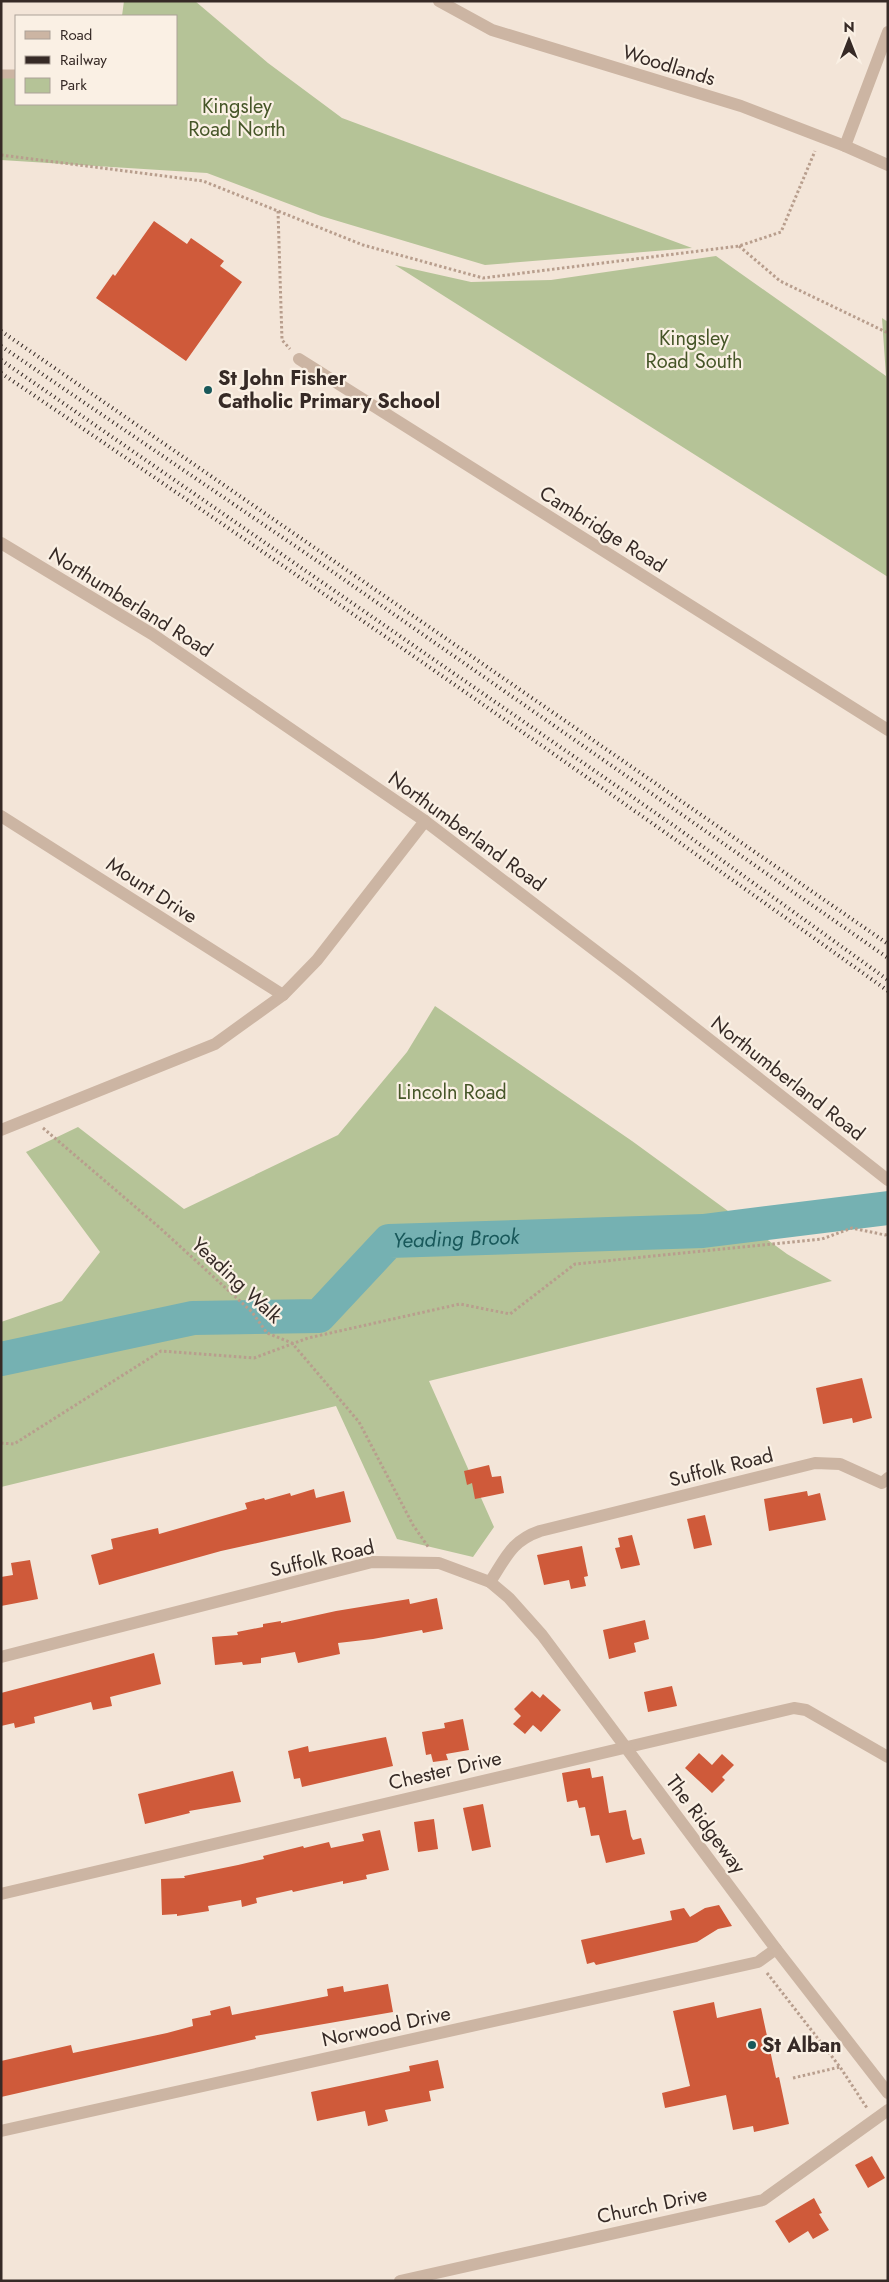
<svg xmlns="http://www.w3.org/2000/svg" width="889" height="2282" font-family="Jost,sans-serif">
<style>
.green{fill:#b5c397}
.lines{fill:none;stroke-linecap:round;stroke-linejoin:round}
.river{stroke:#75b1b2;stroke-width:34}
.building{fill:#cf5a3a}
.path{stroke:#b89e8d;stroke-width:3;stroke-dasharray:2.5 2.5;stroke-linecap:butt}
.service{stroke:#ccb5a3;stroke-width:9}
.minor{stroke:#ccb5a3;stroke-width:12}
.tertiary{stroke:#ccb5a3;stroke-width:12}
.rail{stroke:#362a26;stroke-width:4;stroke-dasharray:1 4;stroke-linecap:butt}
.poi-dot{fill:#18585a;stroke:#faf0e4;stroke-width:2}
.labels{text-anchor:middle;stroke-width:4.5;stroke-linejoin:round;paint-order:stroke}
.street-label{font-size:20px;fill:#362a26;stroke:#faf0e4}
.park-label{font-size:20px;fill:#465628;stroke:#faf0e4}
.poi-label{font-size:20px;font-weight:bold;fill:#362a26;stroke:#faf0e4;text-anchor:start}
.water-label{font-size:21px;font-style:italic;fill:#18585a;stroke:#faf0e4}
</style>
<rect width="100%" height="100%" fill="#f3e5d8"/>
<g class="green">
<path d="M124 1H195L268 63 342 118 692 248 485 265 321 216 207 173 1 160V77H16V104H176V16H122Z"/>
<path d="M716 256 886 376 882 318 888 322V577L395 265 471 282 551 280Z"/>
<path d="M435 1006 632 1141 787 1254 832 1281 429 1381 494 1527 473 1557 397 1539 336 1406 1 1487V1322L62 1301 100 1252 26 1152 78 1127 184 1209 338 1135 407 1052Z"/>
</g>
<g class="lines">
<path class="river" id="s1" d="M1 1359 193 1318 319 1316 389 1241 703 1231 888 1208"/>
</g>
<g class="building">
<path d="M154 221 187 244 191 238 224 261 220 266 242 282 186 361 96 298 113 274 115 276Z"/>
<path d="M862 1378 872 1418 853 1423 852 1418 823 1424 816 1388Z"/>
<path d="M489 1465 492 1477 501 1476 504 1493 475 1499 472 1483 467 1485 464 1471Z"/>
<path d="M314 1489 316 1498 344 1491 351 1522 221 1551 99 1585 91 1555 113 1549 111 1539 158 1528 159 1534 247 1509 245 1503 264 1498 265 1500 290 1493 291 1496Z"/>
<path d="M807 1491 808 1496 820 1493 826 1520 769 1531 764 1499Z"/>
<path d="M705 1515 712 1545 694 1549 687 1519Z"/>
<path d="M632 1535 640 1565 621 1569 615 1548 620 1547 618 1538Z"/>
<path d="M582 1546 588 1576 584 1577 586 1586 571 1589 569 1580 544 1585 537 1555Z"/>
<path d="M30 1560 38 1599 1 1606V1577L13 1575 11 1563Z"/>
<path d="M437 1598 443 1629 423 1633 422 1630 373 1639 338 1643 340 1654 298 1663 295 1652 261 1658V1663L243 1665 242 1662 215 1665 212 1637 238 1635 237 1632 263 1627V1624L281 1621V1623L336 1611 409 1599 410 1604Z"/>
<path d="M645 1620 649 1639 634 1643 636 1652 609 1659 603 1630Z"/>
<path d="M154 1653 161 1684 110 1697 112 1706 93 1710 91 1702 34 1717 35 1723 15 1728 14 1723 1 1726V1693Z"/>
<path d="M672 1686 677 1706 648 1712 644 1692Z"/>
<path d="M532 1691 540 1698 543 1694 561 1710 541 1732 533 1725 525 1734 513 1724 521 1716 514 1709Z"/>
<path d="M463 1719 469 1750 446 1754 448 1760 433 1762 431 1754 426 1755 422 1732 445 1728 444 1723Z"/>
<path d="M386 1737 393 1766 302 1787 300 1778 294 1779 288 1751 308 1746 309 1752Z"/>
<path d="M699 1753 712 1765 722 1754 734 1765 722 1777 725 1780 712 1793 685 1768Z"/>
<path d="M590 1768 592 1778 603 1776 609 1813 626 1810 631 1836 633 1840 641 1838 645 1854 606 1863 599 1835 591 1836 585 1807 579 1808 577 1800 567 1802 562 1773Z"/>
<path d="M233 1771 241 1802 189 1811 190 1813 145 1824 138 1794Z"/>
<path d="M483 1804 491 1847 472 1851 463 1808Z"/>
<path d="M434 1819 438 1849 418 1852 414 1822Z"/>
<path d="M380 1830 389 1870 366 1875 367 1879 343 1884V1881L293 1892 292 1890 256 1898 257 1903 242 1907 241 1900 208 1906 209 1911 177 1916V1914L162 1915 161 1879 185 1878 184 1876 238 1865 264 1859 263 1856 303 1846 304 1848 329 1842 331 1848 364 1841 362 1834Z"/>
<path d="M719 1905 732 1926 718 1929 697 1942 596 1965 594 1962 587 1964 581 1940 672 1920 670 1911 684 1908 690 1917 705 1908Z"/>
<path d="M388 1984 393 2012 255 2036 256 2039 1 2097V2061L71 2045 73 2053 167 2033 193 2026 192 2019 211 2015 210 2011 230 2006 232 2015 328 1996 327 1989 343 1986 344 1992Z"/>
<path d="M714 2002 717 2018 761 2008 776 2078 779 2077 789 2124 754 2132 753 2126 733 2130 726 2095 665 2108 662 2093 690 2086 673 2011Z"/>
<path d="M438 2060 444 2088 429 2091 431 2101 385 2110 388 2121 368 2126 365 2111 317 2121 311 2092 410 2071 409 2066Z"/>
<path d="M872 2156 885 2178 868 2188 855 2165Z"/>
<path d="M814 2198 822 2213 819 2214 829 2230 813 2239 808 2231 789 2243 775 2221Z"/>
</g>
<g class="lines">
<g class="path">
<path d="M1 155 203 181 363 245 483 278 739 246 781 232 815 151"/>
<path d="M278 211 282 340 290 349"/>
<path d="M739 246 780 281 888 333"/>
<path d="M43 1128 160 1228 252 1312 267 1333 292 1343 359 1422 413 1525 429 1548"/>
<path d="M1 1443 14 1444 161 1351 254 1358 308 1338 460 1304 510 1314 575 1264 822 1239 852 1228 885 1235 888 1234"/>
<path d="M767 1973 840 2067 867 2108"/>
<path d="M793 2078 840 2067"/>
</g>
<path class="service" d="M1 74H16"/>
<g class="minor">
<path d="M439 1 492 30 741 106 845 146 888 165"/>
<path d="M845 146 888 32"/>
<path d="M299 359 888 730"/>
<path d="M1 543 152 634 425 821 630 977 888 1180"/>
<path d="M1 816 283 995"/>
<path d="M1 1130 215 1044 283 995 317 960 425 821"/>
<path d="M490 1582C506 1558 511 1541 540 1531L815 1463 840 1464 882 1483 888 1478"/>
<path d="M1 1894 794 1708 806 1710 888 1757"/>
<path d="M1 2131 758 1962 776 1949"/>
<path d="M400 2281 763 2200 888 2110"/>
</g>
<path class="tertiary" d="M1 1657 372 1562 439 1563 490 1582 509 1598 542 1635 776 1949 888 2093"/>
<g class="rail">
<path d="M1 331 888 944"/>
<path d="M1 346 323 565 888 958"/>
<path d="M1 360 673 825 888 980"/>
<path d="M1 373C299 575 595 781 888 991"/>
</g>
</g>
<g class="poi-dot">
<circle cx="208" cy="390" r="5"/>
<circle cx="752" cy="2045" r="5"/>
</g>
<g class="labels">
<g class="street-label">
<text transform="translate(669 65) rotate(17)" y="7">Woodlands</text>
<text transform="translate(603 529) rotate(32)" y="7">Cambridge Road</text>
<text transform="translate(131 602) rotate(32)" y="7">Northumberland Road</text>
<text transform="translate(467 831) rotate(36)" y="7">Northumberland Road</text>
<text transform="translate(152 890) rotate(33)" y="7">Mount Drive</text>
<text transform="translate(788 1078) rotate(38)" y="7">Northumberland Road</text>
<text transform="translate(237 1280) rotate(43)" y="7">Yeading Walk</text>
<text transform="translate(721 1467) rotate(-14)" y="7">Suffolk Road</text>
<text transform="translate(322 1558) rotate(-13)" y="7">Suffolk Road</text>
<text transform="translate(445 1770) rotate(-13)" y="7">Chester Drive</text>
<text transform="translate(706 1824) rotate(53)" y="7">The Ridgeway</text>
<text transform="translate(386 2026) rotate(-12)" y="7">Norwood Drive</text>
<text transform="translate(652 2205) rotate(-12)" y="7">Church Drive</text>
</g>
<g class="park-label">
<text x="237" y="113">Kingsley<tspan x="237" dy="23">Road North</tspan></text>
<text x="694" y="345">Kingsley<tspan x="694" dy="23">Road South</tspan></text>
<text x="452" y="1099">Lincoln Road</text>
</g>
<g class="poi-label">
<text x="218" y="385">St John Fisher<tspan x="218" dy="23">Catholic Primary School</tspan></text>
<text x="762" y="2052">St Alban</text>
</g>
<g class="water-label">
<text dy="7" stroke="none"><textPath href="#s1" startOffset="492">Yeading Brook</textPath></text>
</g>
</g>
<rect width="889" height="2282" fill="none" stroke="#362a26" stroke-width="5"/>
<rect x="15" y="15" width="162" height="90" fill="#faf0e4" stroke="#aca198"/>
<rect x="25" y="31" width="25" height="8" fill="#ccb5a3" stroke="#aca198"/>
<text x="60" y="40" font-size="15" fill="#362a26">Road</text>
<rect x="25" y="56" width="25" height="8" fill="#362a26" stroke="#aca198"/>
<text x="60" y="65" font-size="15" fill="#362a26">Railway</text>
<rect x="25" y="78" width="25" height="15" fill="#b5c397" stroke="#aca198"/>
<text x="60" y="90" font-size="15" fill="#362a26">Park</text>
<g transform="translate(849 40)" stroke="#faf0e4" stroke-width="4" paint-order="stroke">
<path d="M0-4L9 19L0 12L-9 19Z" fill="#362a26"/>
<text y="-8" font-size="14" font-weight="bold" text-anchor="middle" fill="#362a26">N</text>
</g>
</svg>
